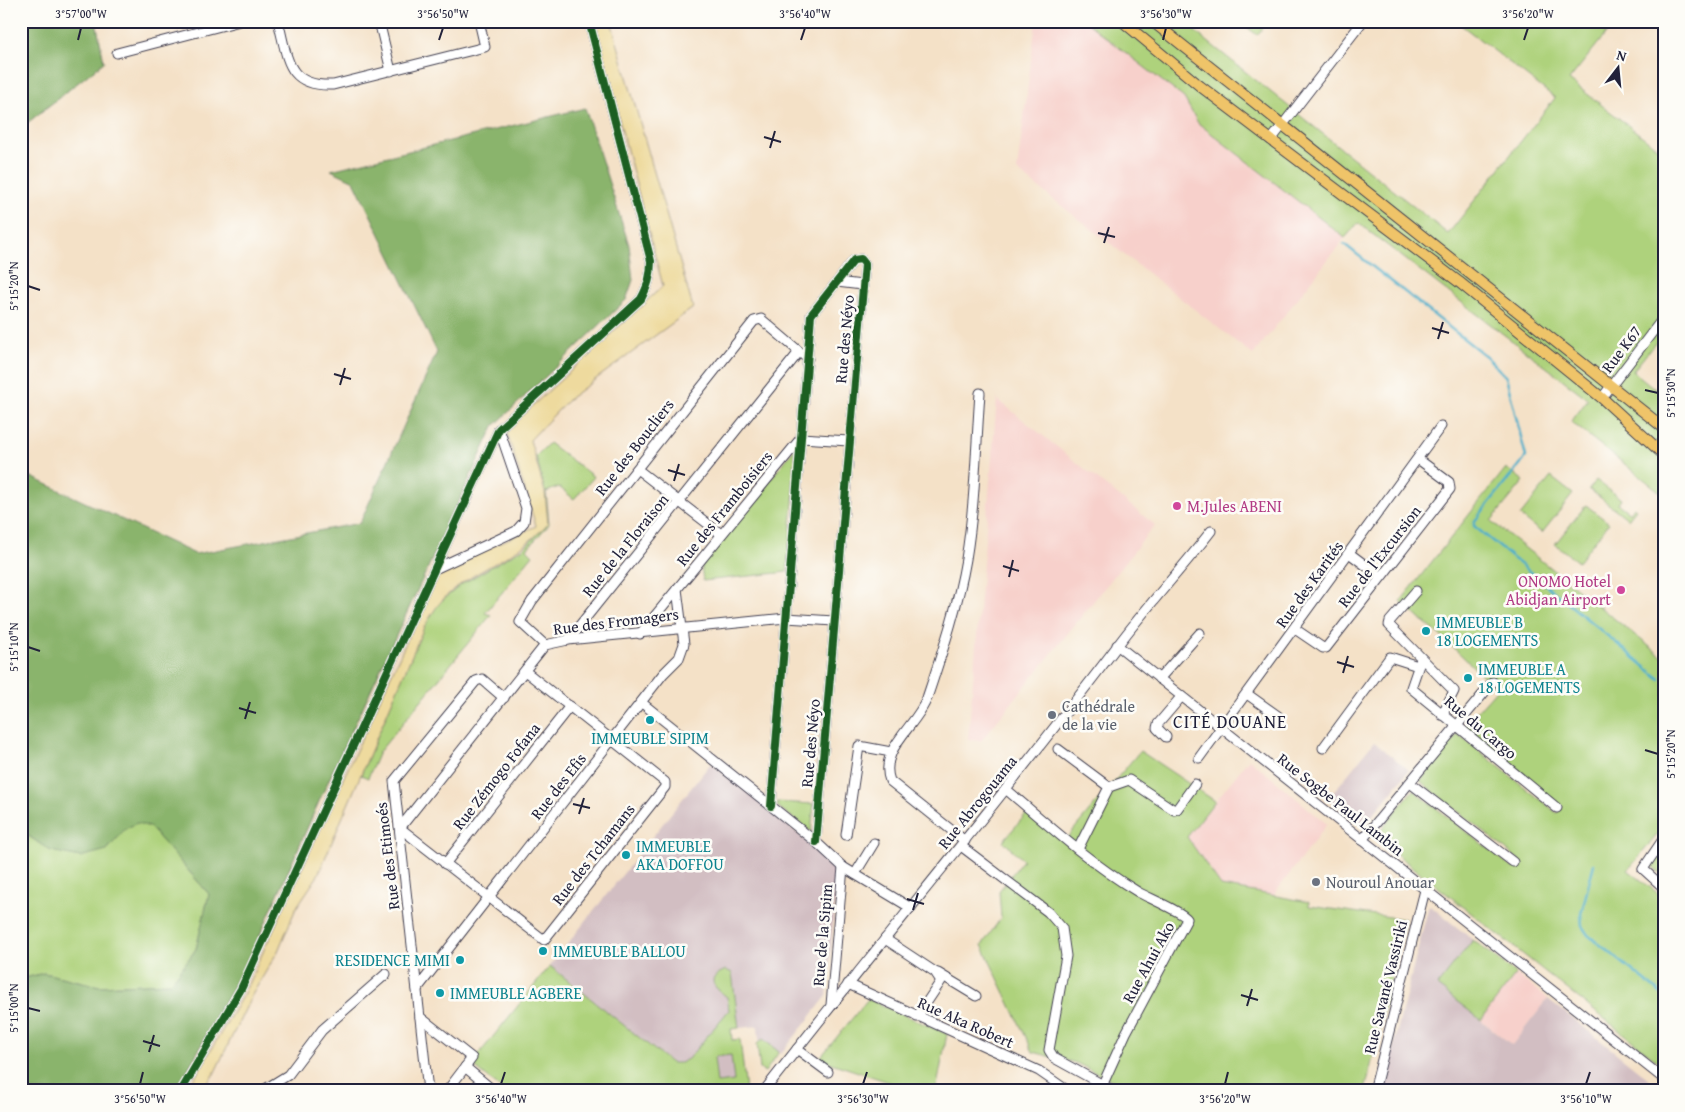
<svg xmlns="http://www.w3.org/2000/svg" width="1685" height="1112" font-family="'Gentium Book Plus',serif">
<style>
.built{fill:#f7d0cb}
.industrial{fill:#d2bec2}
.green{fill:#aed27c;stroke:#687a5c;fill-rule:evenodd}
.forest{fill:#8ab46c;stroke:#566b54}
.sand{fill:#eeda9e;stroke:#887e6c}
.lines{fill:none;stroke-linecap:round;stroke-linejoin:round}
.stream{stroke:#4cafcb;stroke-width:2.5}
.minor-casing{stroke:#423f50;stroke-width:11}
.major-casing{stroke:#423f50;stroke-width:12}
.minor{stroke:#fff;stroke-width:9}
.major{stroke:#efc469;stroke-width:10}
.cycleway-casing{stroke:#fdfcf7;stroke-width:11}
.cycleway{stroke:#1b5e20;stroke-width:8}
.ticks{fill:none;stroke:#22223b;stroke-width:2}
.hotel-dot{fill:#d1479c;stroke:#fdfcf7;stroke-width:2}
.culture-dot{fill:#0f9aa8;stroke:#fdfcf7;stroke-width:2}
.worship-dot{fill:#6b7280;stroke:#fdfcf7;stroke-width:2}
.labels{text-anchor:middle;stroke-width:5;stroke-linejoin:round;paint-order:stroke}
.street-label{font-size:16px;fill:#22223b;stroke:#fdfcf7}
.hotel-label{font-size:16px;fill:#b23c85;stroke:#fdfcf7;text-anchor:start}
.culture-label{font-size:16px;fill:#0d838f;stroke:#fdfcf7;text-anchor:start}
.worship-label{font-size:16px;fill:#5b616d;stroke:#fdfcf7;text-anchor:start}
.neighbourhood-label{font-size:18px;letter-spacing:1px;fill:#22223b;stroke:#fdfcf7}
.neatline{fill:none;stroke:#22223b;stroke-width:2}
.ticks-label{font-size:12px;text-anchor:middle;fill:#22223b}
</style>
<rect width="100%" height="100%" fill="#fdfcf7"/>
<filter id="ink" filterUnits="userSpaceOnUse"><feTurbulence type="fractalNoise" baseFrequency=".02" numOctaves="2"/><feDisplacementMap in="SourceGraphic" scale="10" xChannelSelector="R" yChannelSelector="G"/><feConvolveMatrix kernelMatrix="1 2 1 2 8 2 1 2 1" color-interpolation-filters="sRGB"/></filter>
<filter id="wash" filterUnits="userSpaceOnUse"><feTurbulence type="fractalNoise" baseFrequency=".0096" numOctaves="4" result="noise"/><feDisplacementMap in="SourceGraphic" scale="20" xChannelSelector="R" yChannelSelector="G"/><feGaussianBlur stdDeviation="1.12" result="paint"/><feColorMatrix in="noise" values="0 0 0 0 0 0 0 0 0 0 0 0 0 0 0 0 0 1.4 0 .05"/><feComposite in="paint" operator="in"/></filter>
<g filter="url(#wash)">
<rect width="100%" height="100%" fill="#f4e1c7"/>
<g class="built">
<path d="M1036 21H1085L1184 98 1198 123 1345 238 1253 355 1017 171Z"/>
<path d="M997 399 1155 525 981 741 968 740Z"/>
<path d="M1249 759 1327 824 1273 896 1221 886 1187 837Z"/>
<path d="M1516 974 1548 999 1512 1045 1481 1020Z"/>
</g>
<g class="industrial">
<path d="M1374 742 1409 770 1363 827 1328 799Z"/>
<path d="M711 763 838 866 827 996 781 1054 763 1040H759L758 1026 731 1029 735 1081 698 1084 550 966Z"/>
<path d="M1429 905 1473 940 1438 986 1512 1045 1548 999 1664 1091H1382Z"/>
</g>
<g class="green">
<path d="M1085 21H1182L1448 234 1555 98 1456 21H1616L1569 80 1664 153V332L1633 371 1664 396V495L1571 422 1588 399 1358 223 1345 238 1198 123 1184 98Z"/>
<path d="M1239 21H1269L1257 35Z"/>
<path d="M549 443 594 477 574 499 559 487 546 492 549 524 527 549 533 555 485 613 491 615 379 752 368 778 361 775 424 627 439 603 462 584 525 547 548 523 545 492 536 456Z"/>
<path d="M798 445 787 572 703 581 701 565Z"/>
<path d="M1506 468 1524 481 1491 521 1664 658V840L1657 835 1628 870 1664 898V1066L1375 837 1413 790 1513 868 1519 860 1420 781 1458 734 1557 813 1562 807 1463 727 1497 689 1442 637 1400 602Z"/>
<path d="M1551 477 1573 494 1542 533 1520 516Z"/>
<path d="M1596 480 1621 499 1618 504 1630 513 1634 507 1636 509 1628 519 1589 489Z"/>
<path d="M1586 505 1609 523 1578 562 1555 544Z"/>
<path d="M1140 751 1215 801 1187 837 1221 886 1309 902V906L1405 919 1365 1091H1135L1076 1063 1033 1052 982 945 1001 918 999 891 1023 860 1003 841 1027 813 1065 840Z"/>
<path d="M777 802 814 804 811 832 777 806Z"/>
<path d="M137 822 150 827 209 894 196 949 171 983 99 986 44 973 21 979V831L51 851 107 850 125 829Z"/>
<path d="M1664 846V876L1649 864Z"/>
<path d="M1473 940 1516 974 1481 1020 1437 986Z"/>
<path d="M550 966 671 1063H680L688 1059 729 1010 727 997C714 987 704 979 726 970L732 973 739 1028 731 1029 732 1040 740 1039 746 1091H698L695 1088 693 1091H504L471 1064ZM731 1055 734 1081 717 1083 714 1057Z"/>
<path d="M868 999 947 1034 936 1091H916L819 1059Z"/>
<path d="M763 1039 779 1052 765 1072 760 1069 757 1044Z"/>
</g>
<g class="forest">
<path d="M21 21H96L104 62 21 128Z"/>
<path d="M585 108 629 245 633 280 626 300 494 426 321 797 249 960 176 1091H21V979L44 973 99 986 171 983 196 949 209 894 150 827 137 823 125 829 107 850 80 857 51 851 21 831V472L195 554 360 523 437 352 354 181 331 170Z"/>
</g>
<path class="sand" d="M593 21H611L693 308 570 398 530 440 545 492 548 523C517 560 467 570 439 604 433 611 429 620 424 627L317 877 296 908 278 951 252 995 214 1074 202 1091H187L244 993 439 571 536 526 506 430 663 286Z"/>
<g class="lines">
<g class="stream">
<path d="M1344 244 1487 357 1506 377 1526 457 1474 522V526L1660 679"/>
<path d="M1594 864 1581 914 1582 926 1588 935 1664 996"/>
</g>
</g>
</g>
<g filter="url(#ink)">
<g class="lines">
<defs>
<g id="minor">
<path d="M278 21C288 58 286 87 333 85L485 47 479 21"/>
<path d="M379 21 391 71"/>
<path d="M117 53 240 21"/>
<path d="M1271 140 1363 21"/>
<path d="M837 282 862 285"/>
<path d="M1602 398 1664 317"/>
<path d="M637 469 721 534"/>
<path d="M1349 553 1381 577"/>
<path d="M437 568 516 531 524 522 526 508 499 429"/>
<path d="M1416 591 1390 621 1389 625 1454 691 1442 715"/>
<path d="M1295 629 1323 648H1326L1450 489 1449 482 1418 459"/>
<path d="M640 634 801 438 849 441"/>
<path d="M568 640 799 352"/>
<path d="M545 645 520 622 532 601 754 321 761 319 808 359"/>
<path d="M1117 645 1664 1079"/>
<path d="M1421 659 1411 688 1557 808"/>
<path d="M525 671 665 782V787L544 940 400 828 545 645 568 640 786 618 834 621"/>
<path d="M1159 679 1200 633"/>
<path d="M1247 694 1278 716"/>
<path d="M642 703 816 842 843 867 911 908"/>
<path d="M1166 737 1157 728 1158 724 1181 697"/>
<path d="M1323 748 1390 657 1418 666"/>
<path d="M1058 749 1109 787 1078 849"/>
<path d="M1199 758 1441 426"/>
<path d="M1410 783 1513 862"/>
<path d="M1109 787 1129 780 1174 810 1177 809 1195 784"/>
<path d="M1007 790C1049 826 1090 863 1138 892 1147 897 1184 913 1187 919L1126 1033 1102 1086"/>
<path d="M771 806 811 315 854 260 861 259 865 264 816 842"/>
<path d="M846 835 859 746 891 752"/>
<path d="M1362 840 1493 682"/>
<path d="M965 841 890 781C878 749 917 726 927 698 942 653 958 606 966 559 975 505 976 448 980 393"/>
<path d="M1662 841 1643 869 1664 888"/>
<path d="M961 846 1048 912 1062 928 1066 956 1049 1050 1054 1058 1114 1091"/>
<path d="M445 864 570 706"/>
<path d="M855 874 874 843"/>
<path d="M885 939 935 972 941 981 917 1017"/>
<path d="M938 973 976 996"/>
<path d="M848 984 1039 1071 1068 1091"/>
<path d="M417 989 663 674 679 658 684 644 677 589"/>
<path d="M831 1005 843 867"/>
<path d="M420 1017 472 1058 447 1091"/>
<path d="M797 1049 828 1072"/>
<path d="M465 1067 494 1091"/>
<path d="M181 1091 241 989 499 429 641 299C648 286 651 276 651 261L589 21"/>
<path d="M262 1091 288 1075 322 1030 386 974"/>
<path d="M428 1091 394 781 476 681 482 679 504 698"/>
<path d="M764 1091C881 941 1004 796 1118 645 1147 606 1181 570 1211 531"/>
<path d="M1374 1091 1425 890"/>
</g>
<g id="major">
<path d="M1122 21 1200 86 1459 282 1602 398 1664 455"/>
<path d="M1152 21 1664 428"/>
</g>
</defs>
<use href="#minor" class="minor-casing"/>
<use href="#major" class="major-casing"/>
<use href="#minor" class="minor"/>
<use href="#major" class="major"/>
<defs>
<g id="cycleway">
<path d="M771 806 811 315 854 260 861 259 865 264 816 842"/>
<path d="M181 1091 241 989 499 429 641 299C648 286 651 276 651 261L589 21"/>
</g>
</defs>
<use href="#cycleway" class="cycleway-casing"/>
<use href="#cycleway" class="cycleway"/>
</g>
</g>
<path class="ticks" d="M78 40 81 28M439 40 443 28M801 40 805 28M1163 40 1166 28M1524 40 1528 28M764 137 781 142M770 148 775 131M1098 233 1115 237M1104 243 1109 227M28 286 40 290M1432 328 1449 333M1438 339 1443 322M334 374 351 379M340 385 345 368M1645 390 1658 393M668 470 685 475M674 481 679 464M1003 566 1019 571M1009 577 1013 560M28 647 40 651M1337 662 1354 667M1343 673 1348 656M239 708 256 713M245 719 250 702M1645 750 1658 754M573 804 590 808M579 814 584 798M907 899 924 904M913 910 918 893M1241 995 1258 1000M1247 1006 1252 989M28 1008 40 1011M143 1041 160 1046M149 1052 154 1035M140 1084 143 1072M501 1084 505 1072M863 1084 867 1072M1225 1084 1228 1072M1586 1084 1590 1072"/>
<g class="hotel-dot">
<circle cx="1177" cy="506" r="5"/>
<circle cx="1621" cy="590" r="5"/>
</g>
<g class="culture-dot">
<circle cx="1426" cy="631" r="5"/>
<circle cx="1468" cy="678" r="5"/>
<circle cx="650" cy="720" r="5"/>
<circle cx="626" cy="855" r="5"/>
<circle cx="543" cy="951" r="5"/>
<circle cx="460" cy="960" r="5"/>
<circle cx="440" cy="993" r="5"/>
</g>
<g class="worship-dot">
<circle cx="1052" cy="715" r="5"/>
<circle cx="1316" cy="882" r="5"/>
</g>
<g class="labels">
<g class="street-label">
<text transform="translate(844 339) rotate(-85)" y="6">Rue des Néyo</text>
<text transform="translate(1621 349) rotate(-53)" y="6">Rue K67</text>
<text transform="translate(634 447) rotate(-52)" y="6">Rue des Boucliers</text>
<text transform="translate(724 508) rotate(-51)" y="6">Rue des Framboisiers</text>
<text transform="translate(625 545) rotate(-51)" y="6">Rue de la Floraison</text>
<text transform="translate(1379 556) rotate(-52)" y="6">Rue de l'Excursion</text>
<text transform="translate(1309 584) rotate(-54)" y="6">Rue des Karités</text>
<text transform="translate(616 621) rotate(-7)" y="6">Rue des Fromagers</text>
<text transform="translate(1481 727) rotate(40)" y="6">Rue du Cargo</text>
<text transform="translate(810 743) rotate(-85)" y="6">Rue des Néyo</text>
<text transform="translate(496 776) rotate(-52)" y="6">Rue Zémogo Fofana</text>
<text transform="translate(558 786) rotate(-52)" y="6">Rue des Efis</text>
<text transform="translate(977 802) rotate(-51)" y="6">Rue Abrogouama</text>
<text transform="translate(1341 804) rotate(38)" y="6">Rue Sogbe Paul Lambin</text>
<text transform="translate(593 854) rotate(-52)" y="6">Rue des Tchamans</text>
<text transform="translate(387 856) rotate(-97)" y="6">Rue des Etimoés</text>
<text transform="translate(822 935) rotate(-85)" y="6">Rue de la Sipim</text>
<text transform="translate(1148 962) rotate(-61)" y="6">Rue Ahui Ako</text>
<text transform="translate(1385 987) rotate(-76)" y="6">Rue Savané Vassiriki</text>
<text transform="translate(966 1022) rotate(24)" y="6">Rue Aka Robert</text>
</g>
<g class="hotel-label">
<text x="1187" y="512">M.Jules ABENI</text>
<text x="1611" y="587" text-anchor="end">ONOMO Hotel<tspan x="1611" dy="18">Abidjan Airport</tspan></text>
</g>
<g class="culture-label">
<text x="1436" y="628">IMMEUBLE B<tspan x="1436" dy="18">18 LOGEMENTS</tspan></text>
<text x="1478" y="675">IMMEUBLE A<tspan x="1478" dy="18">18 LOGEMENTS</tspan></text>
<text x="650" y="744" text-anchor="middle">IMMEUBLE SIPIM</text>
<text x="636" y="852">IMMEUBLE<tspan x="636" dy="18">AKA DOFFOU</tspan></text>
<text x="553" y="957">IMMEUBLE BALLOU</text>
<text x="450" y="966" text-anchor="end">RESIDENCE MIMI</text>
<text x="450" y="999">IMMEUBLE AGBERE</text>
</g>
<g class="worship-label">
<text x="1062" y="712">Cathédrale<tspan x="1062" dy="18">de la vie</tspan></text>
<text x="1326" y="888">Nouroul Anouar</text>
</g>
<g class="neighbourhood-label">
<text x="1230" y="728">CITÉ DOUANE</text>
</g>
</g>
<rect width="1685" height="1112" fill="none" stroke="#fdfcf7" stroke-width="55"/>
<g transform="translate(1618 68) rotate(16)" stroke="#fdfcf7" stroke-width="4" paint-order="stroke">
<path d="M0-4L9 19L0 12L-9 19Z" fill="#22223b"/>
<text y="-8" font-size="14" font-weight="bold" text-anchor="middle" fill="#22223b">N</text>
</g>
<rect x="28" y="28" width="1630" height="1056" class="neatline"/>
<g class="ticks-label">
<text x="81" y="18">3°57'00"W</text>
<text x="443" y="18">3°56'50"W</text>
<text x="805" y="18">3°56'40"W</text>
<text x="1166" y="18">3°56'30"W</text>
<text x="1528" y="18">3°56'20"W</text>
<text transform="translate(14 286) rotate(-90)" y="4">5°15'20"N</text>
<text transform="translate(1671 393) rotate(-90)" y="4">5°15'30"N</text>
<text transform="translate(14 647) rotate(-90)" y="4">5°15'10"N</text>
<text transform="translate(1671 754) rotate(-90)" y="4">5°15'20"N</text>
<text transform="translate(14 1008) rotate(-90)" y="4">5°15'00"N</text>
<text x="140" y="1103">3°56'50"W</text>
<text x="501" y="1103">3°56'40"W</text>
<text x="863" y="1103">3°56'30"W</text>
<text x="1225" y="1103">3°56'20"W</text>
<text x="1586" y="1103">3°56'10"W</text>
</g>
</svg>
